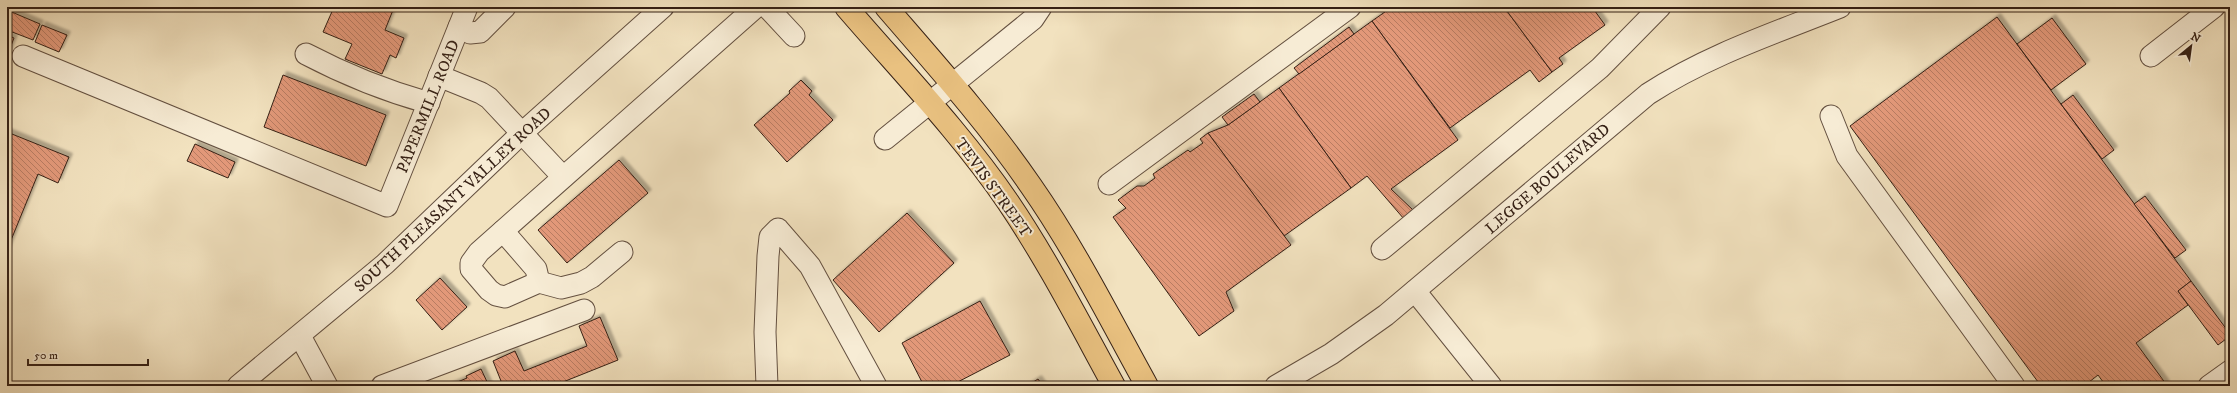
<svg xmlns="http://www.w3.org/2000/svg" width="2237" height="393" font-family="'IM FELL DW Pica',serif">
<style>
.building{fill:url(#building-back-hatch);stroke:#352015;filter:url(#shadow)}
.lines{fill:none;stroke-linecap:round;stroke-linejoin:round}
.minor-casing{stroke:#645040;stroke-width:23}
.major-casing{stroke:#352015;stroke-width:24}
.minor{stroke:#f7ecd5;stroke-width:21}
.major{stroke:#e9c180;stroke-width:22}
.labels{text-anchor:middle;stroke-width:4;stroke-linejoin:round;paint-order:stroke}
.street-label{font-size:16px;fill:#352015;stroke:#f7ecd5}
</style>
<defs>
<pattern id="building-back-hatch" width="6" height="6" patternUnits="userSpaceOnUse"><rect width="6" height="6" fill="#e29879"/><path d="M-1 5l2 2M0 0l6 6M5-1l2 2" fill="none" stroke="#b87c62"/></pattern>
<filter id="shadow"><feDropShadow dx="3.5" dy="-3.5" stdDeviation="1" flood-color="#0004"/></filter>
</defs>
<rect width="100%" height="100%" fill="#f2e2bf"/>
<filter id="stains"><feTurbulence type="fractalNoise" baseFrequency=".005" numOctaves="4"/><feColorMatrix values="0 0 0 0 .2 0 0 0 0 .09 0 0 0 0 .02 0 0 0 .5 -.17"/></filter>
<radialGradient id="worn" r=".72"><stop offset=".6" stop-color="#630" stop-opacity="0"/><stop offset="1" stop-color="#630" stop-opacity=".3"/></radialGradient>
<g class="building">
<path d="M334 7H384L393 10 385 30 404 38 396 58 390 55 382 74 345 59 352 44 323 32Z"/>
<path d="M1392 7H1504L1552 72 1539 82 1530 70 1450 128 1372 21Z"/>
<path d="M1504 7H1592L1605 25 1559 58 1563 64 1552 72Z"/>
<path d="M7 10 40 24 33 40 7 30Z"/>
<path d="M1997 17 2191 281 2178 291 2188 305 2136 343 2166 384 2163 386H2106L2098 375 2084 386H2041L1850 126Z"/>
<path d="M2052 18 2086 64 2051 90 2017 44Z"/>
<path d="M1372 21 1458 140 1391 189 1414 211 1404 219 1367 176 1351 188 1279 88Z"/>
<path d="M42 25 67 35 59 52 35 42Z"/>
<path d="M1349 27 1354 34 1299 74 1294 68Z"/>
<path d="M7 35 14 38 7 56Z"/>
<path d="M283 75 386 115 366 166 264 127Z"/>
<path d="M801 80 812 91 809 95 833 120 787 162 754 125 790 93 789 91Z"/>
<path d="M1279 88 1351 188 1284 236 1208 133 1228 125Z"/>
<path d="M1254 94 1260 102 1228 125 1222 117Z"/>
<path d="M2073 95 2114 150 2102 159 2061 104Z"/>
<path d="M7 132 69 157 58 183 38 174 7 250Z"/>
<path d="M1208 133 1291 245 1226 292 1234 311 1199 336 1113 217 1126 208 1118 200 1137 186H1144L1155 178 1153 174 1188 150 1190 152 1203 143 1200 139Z"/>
<path d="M195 144 235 162 228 178 187 161Z"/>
<path d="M619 160 648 193 567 263 538 230Z"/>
<path d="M2145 196 2186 250 2175 258 2134 204Z"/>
<path d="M907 213 954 263 879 332 833 280Z"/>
<path d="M440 278 467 307 442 330 416 300Z"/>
<path d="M2191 281 2230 334V336L2218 345 2178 291Z"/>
<path d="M980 301 1010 355 950 386H924L902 343Z"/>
<path d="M600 317 618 360 553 386H503L493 361 515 351 524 371 587 346 579 326Z"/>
<path d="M481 369 489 386H448L467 378 466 376Z"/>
<path d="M1038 379 1043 386H1027Z"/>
</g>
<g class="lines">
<defs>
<g id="minor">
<path d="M767 7 794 36"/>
<path d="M459 27 470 33 480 32 505 7"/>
<path d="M306 54C346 75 386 91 429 103"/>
<path d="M23 56 387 206 467 7"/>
<path d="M2151 56 2214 7"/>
<path d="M439 76 481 93 489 98 563 177"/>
<path d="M1831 116 1847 156 2014 386"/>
<path d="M885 139 1033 19 1041 7"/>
<path d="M1109 184 1350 7"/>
<path d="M503 231 536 269 539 282"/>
<path d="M1382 249 1600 68 1660 7"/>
<path d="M622 252 592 277 581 283 561 288 539 282 505 297 496 295 489 290 471 269V263L479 252 756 7"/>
<path d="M1415 291 1491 386"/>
<path d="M300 336 327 386"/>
<path d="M238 386 385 264 522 133 663 7"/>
<path d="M382 386 584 310"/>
<path d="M767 386 765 332 768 256 770 237 778 229 810 266 876 386"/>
<path d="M1276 386 1331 354 1386 315 1648 94C1708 55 1775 33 1840 7"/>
<path d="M2209 386 2230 371"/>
</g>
<g id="major">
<path d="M846 7C901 71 961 133 1008 202 1048 261 1080 324 1114 386"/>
<path d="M886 7C936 65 988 123 1031 186 1075 249 1110 319 1147 386"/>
</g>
</defs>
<use href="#minor" class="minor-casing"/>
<use href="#major" class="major-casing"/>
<use href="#minor" class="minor"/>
<use href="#major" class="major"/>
</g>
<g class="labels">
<g class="street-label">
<text transform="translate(427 106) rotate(-68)" y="6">PAPERMILL ROAD</text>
<text transform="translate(1547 178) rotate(-41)" y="6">LEGGE BOULEVARD</text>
<text transform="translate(994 187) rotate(54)" y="6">TEVIS STREET</text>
<text transform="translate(452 199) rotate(-43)" y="6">SOUTH PLEASANT VALLEY ROAD</text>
</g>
</g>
<rect width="2237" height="393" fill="none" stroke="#f2e2bf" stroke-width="24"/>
<rect x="8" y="8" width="2221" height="377" fill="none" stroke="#352015" stroke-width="2"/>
<rect x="12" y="12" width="2213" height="369" fill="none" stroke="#352015"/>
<g transform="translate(2191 46) rotate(29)" stroke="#f7ecd5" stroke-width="3" paint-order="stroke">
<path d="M0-3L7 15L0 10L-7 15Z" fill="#352015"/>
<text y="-6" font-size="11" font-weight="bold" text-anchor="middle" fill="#352015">N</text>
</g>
<path d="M28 359v6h120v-6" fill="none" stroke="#352015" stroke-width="2"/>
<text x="34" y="359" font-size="12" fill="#352015" stroke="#f7ecd5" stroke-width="3" paint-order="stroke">50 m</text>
<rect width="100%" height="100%" filter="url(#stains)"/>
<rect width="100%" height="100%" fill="url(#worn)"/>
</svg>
